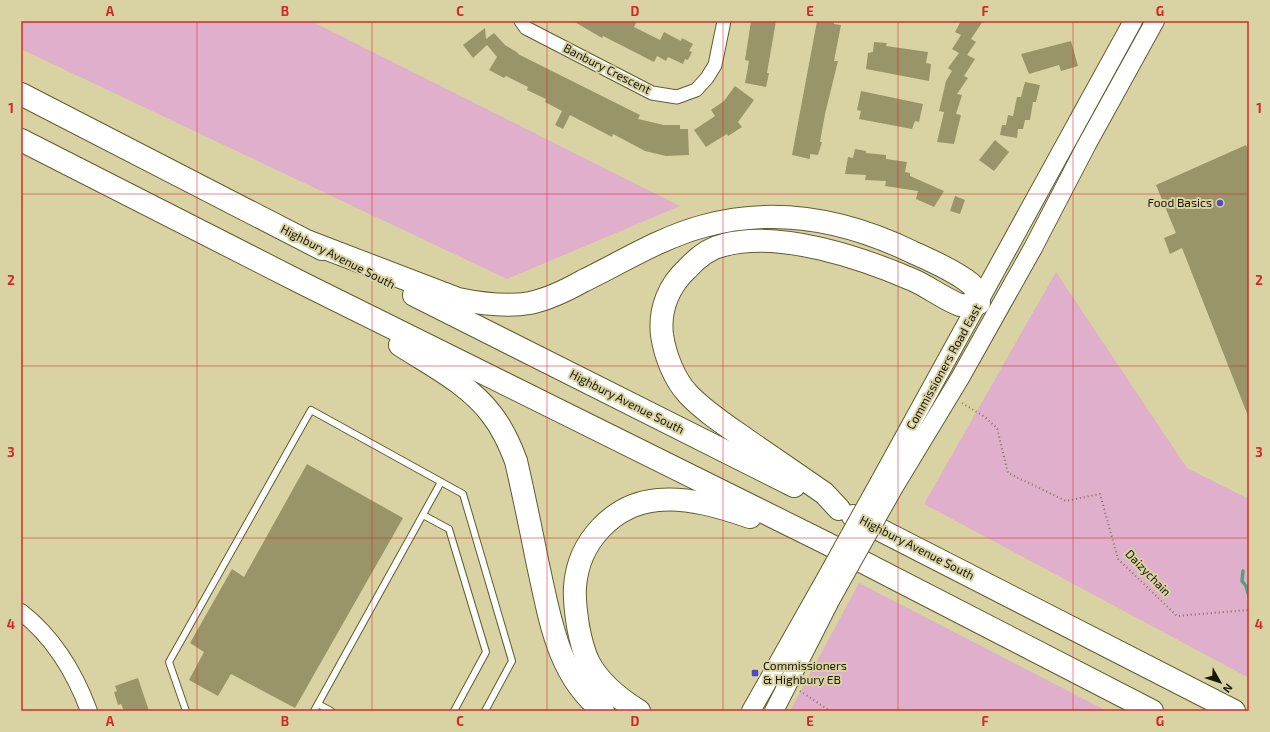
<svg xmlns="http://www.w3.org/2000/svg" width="1270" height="732" font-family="'Exo 2',sans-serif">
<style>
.green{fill:#dfafcc}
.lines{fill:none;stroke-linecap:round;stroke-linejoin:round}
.stream{stroke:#54a27d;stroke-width:3.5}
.building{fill:#9a9568}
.service-casing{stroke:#615c31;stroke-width:8}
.minor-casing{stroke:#615c31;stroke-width:15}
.tertiary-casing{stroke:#615c31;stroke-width:18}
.secondary-casing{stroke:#615c31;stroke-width:20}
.motorway-casing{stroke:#615c31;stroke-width:24}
.path{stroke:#7b7757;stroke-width:2;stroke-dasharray:1 3;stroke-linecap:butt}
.service{stroke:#fff;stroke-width:6}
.minor{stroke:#fff;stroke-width:13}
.tertiary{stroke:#fff;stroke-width:16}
.secondary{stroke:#fff;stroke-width:18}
.motorway{stroke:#fff;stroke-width:22}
.secondary-bridge-casing{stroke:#615c31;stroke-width:20;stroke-linecap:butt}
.secondary-bridge{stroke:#fff;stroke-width:18}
.grid{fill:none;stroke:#d62828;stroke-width:1;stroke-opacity:0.55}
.poi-dot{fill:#5449c0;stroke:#d9d3a4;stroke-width:1.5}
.labels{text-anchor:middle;stroke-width:4;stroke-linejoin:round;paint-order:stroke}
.street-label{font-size:12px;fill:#191706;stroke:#d9d3a4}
.poi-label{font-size:12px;fill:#191706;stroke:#d9d3a4;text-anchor:end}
.neatline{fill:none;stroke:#d62828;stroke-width:1.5}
.grid-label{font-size:13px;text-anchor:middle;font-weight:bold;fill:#d62828}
</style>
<rect width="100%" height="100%" fill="#d9d3a4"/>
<g class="green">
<path d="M21 21H311L680 206 507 279 21 49Z"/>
<path d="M1056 272 1187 468 1249 499V678L924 504Z"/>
<path d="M859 583 1107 711H790Z"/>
</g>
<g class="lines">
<path class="stream" d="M1243 571 1242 581 1246 586 1249 596"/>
</g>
<g class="building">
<path d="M573 21H637L634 27 660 40 664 32 681 41 682 38 693 44 689 51 692 52 688 60 685 59 683 64 668 57 666 61 657 56 654 62 603 36 602 38Z"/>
<path d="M751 21H776L767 73H769L766 87 745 83 749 61 745 60Z"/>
<path d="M817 21H834V24L841 25 834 61H838L825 114 820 142H822L818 155 810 154V159L792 155Z"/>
<path d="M961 21H983L971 39 976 42 967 55 975 59 964 76 968 78 957 94 962 95 956 114 961 115 954 144 937 142 944 112 939 111 946 81 952 71 948 68 959 53 952 49 961 35 955 32Z"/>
<path d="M485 28 486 39 494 33 505 45 518 53V54L640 115 638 119 664 125H680V129H688L689 155 666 156 645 151 613 134 612 137 570 115 563 129 555 125 562 111 545 102 546 99 527 90 528 87 506 76 504 78 489 70 497 57 487 45 473 58 463 45Z"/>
<path d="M1071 41 1078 66 1061 71 1059 65 1029 74 1021 54Z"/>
<path d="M874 42 887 43 886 46 928 52 926 63 931 64 929 81 866 69 868 53 873 52Z"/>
<path d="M1025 82 1040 85 1036 102H1033L1030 120H1025L1023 129H1018L1017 138 1000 135 1002 125H1006L1008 115 1013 116 1017 97H1021Z"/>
<path d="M735 86 754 100 738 122 742 127 728 136 727 134 706 147 694 130 715 116 711 110 724 101Z"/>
<path d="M861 91 923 104 919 122 915 121 912 129 859 119 861 111 857 110Z"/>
<path d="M995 140 1009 152 994 171 979 160Z"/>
<path d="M1246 145 1249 152 1248 416 1182 248 1170 254 1164 238 1176 233 1156 185Z"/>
<path d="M855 149 866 151V153L886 155V159L907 162 905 172 910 173V176L944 191 934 207 916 199 918 191 885 186 886 181 865 180 866 175 845 174 848 157 853 158Z"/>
<path d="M955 196 965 200 960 214 950 211Z"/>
<path d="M307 464 403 518 295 708 231 674 218 696 189 680 204 652 190 643 232 569 244 577Z"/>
<path d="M138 678 149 711H124L121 704 118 705 114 692 117 691 115 686Z"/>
</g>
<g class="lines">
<defs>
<g id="service">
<path d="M423 515 449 529 486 652 454 711"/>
<path d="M318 704 331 711"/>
<path d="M186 711 169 662 311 410 463 494 512 661 485 711"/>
<path d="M314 711 441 482"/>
</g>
<path id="minor" d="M521 21 526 28 652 93 677 97 696 90 707 78 715 65 724 21"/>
<path id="tertiary" d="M21 612C53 637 75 673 89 711"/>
<g id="secondary">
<path d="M880 481 1133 21"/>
<path d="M894 487 960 378 1033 248 1086 146 1155 21"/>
<path d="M751 711 820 589"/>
<path d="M774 711 832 597"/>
</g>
<g id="motorway">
<path d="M21 94 322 249"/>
<path d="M21 140 304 284 824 542 1152 711"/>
<path d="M309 242 458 299C482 304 506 307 530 303 549 299 567 290 583 281 622 262 662 237 704 226 777 206 846 220 912 252 928 259 958 273 971 284 976 288 977 297 979 303 973 304 966 306 960 305 944 299 929 287 913 280 862 258 780 230 724 245 709 248 698 257 688 268 669 285 659 309 662 335 665 355 674 379 688 394 705 412 727 426 747 440 772 457 798 475 824 493L839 509"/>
<path d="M414 295 794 486"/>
<path d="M400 345C431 365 469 384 492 415 503 429 510 445 516 461 524 496 531 530 538 565 550 618 557 675 603 711"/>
<path d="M853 516 1234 711"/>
<path d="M639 711C618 698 599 683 588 661 583 650 580 637 578 626 576 613 574 600 575 587 578 542 613 504 658 500 688 497 721 507 750 517"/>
</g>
</defs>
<use href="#service" class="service-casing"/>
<use href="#minor" class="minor-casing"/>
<use href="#tertiary" class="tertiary-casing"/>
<use href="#secondary" class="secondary-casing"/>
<use href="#motorway" class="motorway-casing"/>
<g class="path">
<path d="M962 403 985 417 997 428 1008 473 1066 501 1100 494 1118 559 1177 616 1249 610"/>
<path d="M800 691 830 711"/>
</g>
<use href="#service" class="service"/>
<use href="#minor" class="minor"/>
<use href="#tertiary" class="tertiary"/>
<use href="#secondary" class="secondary"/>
<use href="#motorway" class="motorway"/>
<defs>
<g id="secondary-bridge">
<path d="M820 589 880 481"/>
<path d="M832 597 894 487"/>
</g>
</defs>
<use href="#secondary-bridge" class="secondary-bridge-casing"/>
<use href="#secondary-bridge" class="secondary-bridge"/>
</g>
<path class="grid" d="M197 21V711M372 21V711M547 21V711M723 21V711M898 21V711M1073 21V711M21 194H1249M21 366H1249M21 538H1249"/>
<g class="poi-dot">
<circle cx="1220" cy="203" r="4"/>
<rect x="751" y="669" width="8" height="8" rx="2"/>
</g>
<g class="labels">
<g class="street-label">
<text transform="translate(607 69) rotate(27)" y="4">Banbury Crescent</text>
<text transform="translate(338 257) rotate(27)" y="4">Highbury Avenue South</text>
<text transform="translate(944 367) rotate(-61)" y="4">Commissioners Road East</text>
<text transform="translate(627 402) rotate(27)" y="4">Highbury Avenue South</text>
<text transform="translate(917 548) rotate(27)" y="4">Highbury Avenue South</text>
<text transform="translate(1148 573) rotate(46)" y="4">Daizychain</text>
</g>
<g class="poi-label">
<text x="1212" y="207">Food Basics</text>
<text x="763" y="670" text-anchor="start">Commissioners<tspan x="763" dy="14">&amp; Highbury EB</tspan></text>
</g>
</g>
<rect width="1270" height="732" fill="none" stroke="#d9d3a4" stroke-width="44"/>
<g transform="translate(1220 682) rotate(129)" stroke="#d9d3a4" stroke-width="3" paint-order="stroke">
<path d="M0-3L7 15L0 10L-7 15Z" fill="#191706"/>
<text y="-6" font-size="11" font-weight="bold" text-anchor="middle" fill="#191706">N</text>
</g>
<rect x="22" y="22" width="1226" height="688" class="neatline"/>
<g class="grid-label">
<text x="110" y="16">A</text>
<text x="285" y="16">B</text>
<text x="460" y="16">C</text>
<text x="635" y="16">D</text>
<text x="810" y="16">E</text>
<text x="985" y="16">F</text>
<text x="1160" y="16">G</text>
<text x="11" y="113">1</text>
<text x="1259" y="113">1</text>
<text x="11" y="285">2</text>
<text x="1259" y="285">2</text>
<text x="11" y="457">3</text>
<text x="1259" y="457">3</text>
<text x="11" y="629">4</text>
<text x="1259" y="629">4</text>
<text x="110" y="726">A</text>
<text x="285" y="726">B</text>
<text x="460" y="726">C</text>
<text x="635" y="726">D</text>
<text x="810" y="726">E</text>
<text x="985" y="726">F</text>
<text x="1160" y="726">G</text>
</g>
</svg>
